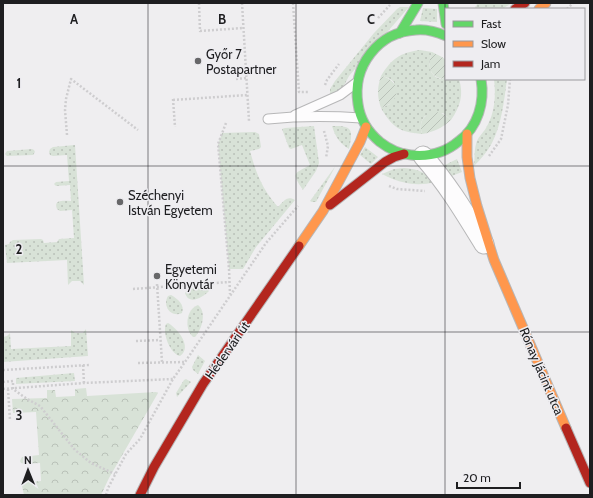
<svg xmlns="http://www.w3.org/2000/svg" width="593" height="498" font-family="Cabin,sans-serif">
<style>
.grass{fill:url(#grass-dots)}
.park{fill:url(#park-crowns)}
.garden{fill:url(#garden-furrows)}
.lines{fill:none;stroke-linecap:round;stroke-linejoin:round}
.lane-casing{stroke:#b7b7b8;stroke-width:11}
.street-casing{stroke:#b7b7b8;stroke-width:21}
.fast-casing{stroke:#b7b7b8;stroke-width:11}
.slow-casing{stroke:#b7b7b8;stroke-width:11}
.jam-casing{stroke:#b7b7b8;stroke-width:11}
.path{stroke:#cecdcf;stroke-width:2.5;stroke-dasharray:2 2;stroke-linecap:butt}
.lane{stroke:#fdfcfd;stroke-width:9}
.street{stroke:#fdfcfd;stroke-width:19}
.fast{stroke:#63d668;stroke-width:9}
.slow{stroke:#ff974d;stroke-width:9}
.jam{stroke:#b3261e;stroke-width:9}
.grid{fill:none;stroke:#1e1e20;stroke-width:1;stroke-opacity:0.55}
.poi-dot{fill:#676769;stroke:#eeedf1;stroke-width:1.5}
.labels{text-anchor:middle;stroke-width:3;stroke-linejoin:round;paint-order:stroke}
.poi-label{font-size:13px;fill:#1e1e20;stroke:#eeedf1;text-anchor:start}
.street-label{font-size:13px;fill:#1e1e20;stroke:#eeedf1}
.grid-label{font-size:13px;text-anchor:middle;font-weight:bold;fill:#1e1e20;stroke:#eeedf1;stroke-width:3;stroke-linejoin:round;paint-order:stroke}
</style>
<defs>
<pattern id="grass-dots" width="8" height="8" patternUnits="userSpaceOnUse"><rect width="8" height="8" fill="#d8e2d7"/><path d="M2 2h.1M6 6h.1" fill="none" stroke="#b9c1b8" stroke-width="1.8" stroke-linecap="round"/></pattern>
<pattern id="park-crowns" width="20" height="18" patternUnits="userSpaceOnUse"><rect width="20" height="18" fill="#d8e2d7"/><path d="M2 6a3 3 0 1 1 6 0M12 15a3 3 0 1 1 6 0" fill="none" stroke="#b9c1b8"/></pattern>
<pattern id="garden-furrows" width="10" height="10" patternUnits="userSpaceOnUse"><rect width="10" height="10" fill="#d8e2d7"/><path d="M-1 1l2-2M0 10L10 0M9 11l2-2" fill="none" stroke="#b9c1b8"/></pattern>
</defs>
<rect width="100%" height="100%" fill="#efeef0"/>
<g class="grass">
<path d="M476 3H512L502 9H476L475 7 477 5Z"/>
<path d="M400 7H409L349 76C343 88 341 91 330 96V89L335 81 374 33 397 9Z"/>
<path d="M423 8 437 9V22L420 21Z"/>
<path d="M420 50 432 52C428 63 428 77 442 79 447 80 453 79 459 79 464 95 460 107 451 120L443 113 425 116C420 122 420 127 422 134 399 132 392 127 381 108L390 104 394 82C390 78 386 77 381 76 392 58 400 53 420 50Z"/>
<path d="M494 79H507C504 101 502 123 492 143 487 152 481 159 474 166 475 159 474 151 476 144 477 138 483 133 486 128 495 113 496 96 494 79Z"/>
<path d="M314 126 319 163 316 171 303 190C291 172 294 174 310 165L302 145 291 149 289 148 282 129 285 128Z"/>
<path d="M332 126C353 125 353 130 349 149 339 143 335 136 332 126Z"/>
<path d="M255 132 259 134 261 147 259 149 250 151C256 173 262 189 278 207 283 202 287 195 295 200L271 229 256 247 243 269H229L218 144 222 133Z"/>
<path d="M75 145 84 285 80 281H72L68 285 67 260 7 263 5 245 9 244 10 242 13 240 41 239 43 240 44 243 57 242 59 239 74 238 72 210 60 211 57 209C53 199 64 201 71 201L70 185 56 186 54 184 56 182 69 181 67 155 53 156 50 155 49 152 50 149 53 147Z"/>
<path d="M365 147 378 157 371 164 360 155Z"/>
<path d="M32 149 34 150 35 152 33 155 7 156 5 154 7 151Z"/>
<path d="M457 159 462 172 449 177 443 166Z"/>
<path d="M335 167 316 202H312L310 201 334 168Z"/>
<path d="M404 168C418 169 425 172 435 182 416 187 399 183 382 174L394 169Z"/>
<path d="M201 287H205L208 288 209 291C203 297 189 306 185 293 189 288 195 288 201 287Z"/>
<path d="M171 295C178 299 185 305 182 313 171 318 162 306 168 296Z"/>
<path d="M198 305C207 312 202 329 195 337H193C184 329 186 309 198 305Z"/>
<path d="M168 323C177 328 193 347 180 356 170 354 162 333 166 324Z"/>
<path d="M86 329 88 356 3 362V337L7 336 10 333 11 349 71 346V330L75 333H83Z"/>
<path d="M198 355 205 361 198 374 193 370 192 367Z"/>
<path d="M74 373 75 381 16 384V378Z"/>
<path d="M186 379 191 382 177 397 176 393 184 380Z"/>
</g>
<path class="park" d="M86 388 87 396 156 392 158 393 109 478 101 495H24L22 486 23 484 26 482 41 481 40 463 25 464 21 463 20 461 22 457 39 455 36 412 13 413 12 399 47 398V390H55L56 397 75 396V389Z"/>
<g class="garden">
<path d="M432 52 442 57 446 60V79C429 79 427 65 432 52Z"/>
<path d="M381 76C394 78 402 91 392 102 389 105 384 106 381 108 377 96 377 88 381 76Z"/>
<path d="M434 112C442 112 445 115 451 120 442 128 434 132 422 134 419 123 422 115 434 112Z"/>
</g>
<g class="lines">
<defs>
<g id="lane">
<path d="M295 115 340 95 356 83"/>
<path d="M268 119C299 116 330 116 361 118"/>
</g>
<path id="street" d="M423 156C447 183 465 213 484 244"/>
<g id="fast">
<path d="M443 3 446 24"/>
<path d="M400 33 418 3"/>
<path d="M446 36C437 32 426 29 416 30 378 32 352 66 358 104 360 119 368 132 380 142 389 149 399 154 411 155 429 157 445 153 459 141 478 127 485 102 481 79"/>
</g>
<g id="slow">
<path d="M539 9 546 3"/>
<path d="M467 134V157L470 178 477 206 494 260 566 428"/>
<path d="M299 246 323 211 360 142 366 127"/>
</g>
<g id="jam">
<path d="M515 9 525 3"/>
<path d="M330 205 385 162 394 157 404 154"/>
<path d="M566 428 590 483"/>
<path d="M140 495 154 467 203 384 299 246"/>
</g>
</defs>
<use href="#lane" class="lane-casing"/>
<use href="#street" class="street-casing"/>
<use href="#fast" class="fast-casing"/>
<use href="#slow" class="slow-casing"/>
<use href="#jam" class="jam-casing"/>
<g class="path">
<path d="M199 3 200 31 243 28"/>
<path d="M242 3 249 121"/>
<path d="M293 3 299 92H308"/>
<path d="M567 9 573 3"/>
<path d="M378 18 390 5"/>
<path d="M236 79 246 78"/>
<path d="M325 85 327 80 339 64"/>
<path d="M173 99 175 127"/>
<path d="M173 100 247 95"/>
<path d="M226 123 218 144 229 269 230 294"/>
<path d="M324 131 328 146 326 158"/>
<path d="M67 135 65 110 66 99 71 79 138 130"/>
<path d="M489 156 501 139 508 105 510 79"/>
<path d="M389 186 397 189 425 191"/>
<path d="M157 284 162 362"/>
<path d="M133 289 229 282"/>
<path d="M136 341 160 340"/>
<path d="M138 363 185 362"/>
<path d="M83 365 84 383"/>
<path d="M3 370 89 365"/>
<path d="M3 382 13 381V389L27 399 40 406 75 450 91 463 115 474"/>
<path d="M3 389 84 383 173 379"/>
<path d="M8 389 10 420"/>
<path d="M106 495 108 488 126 454 140 439 173 379 185 362 266 243 298 206"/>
</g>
<use href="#lane" class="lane"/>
<use href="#street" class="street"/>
<use href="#fast" class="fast"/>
<use href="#slow" class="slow"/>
<use href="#jam" class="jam"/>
</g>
<path class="grid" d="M148 3V495M296 3V495M445 3V495M3 166H590M3 332H590"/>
<g class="poi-dot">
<circle cx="198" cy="61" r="4"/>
<circle cx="120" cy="202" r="4"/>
<circle cx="157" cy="276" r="4"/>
</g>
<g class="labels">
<g class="poi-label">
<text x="206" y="59">Győr 7<tspan x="206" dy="15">Postapartner</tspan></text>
<text x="128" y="200">Széchenyi<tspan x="128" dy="15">István Egyetem</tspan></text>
<text x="165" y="274">Egyetemi<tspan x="165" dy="15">Könyvtár</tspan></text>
</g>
<g class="street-label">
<text transform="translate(227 350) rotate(-55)" y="5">Hédervári út</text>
<text transform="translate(542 371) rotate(67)" y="5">Rónay Jácint utca</text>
</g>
</g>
<g class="grid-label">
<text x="74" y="24">A</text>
<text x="222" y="24">B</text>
<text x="371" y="24">C</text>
<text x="19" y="88">1</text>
<text x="19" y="254">2</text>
<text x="19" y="420">3</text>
</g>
<rect width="593" height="498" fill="none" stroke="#1e1e20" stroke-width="8"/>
<rect x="445" y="8" width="140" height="72" fill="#eeedf1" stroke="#9b9a9d"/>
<rect x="453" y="21" width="20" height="6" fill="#63d668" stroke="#9b9a9d"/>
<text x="481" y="28" font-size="12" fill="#1e1e20">Fast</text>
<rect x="453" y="41" width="20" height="6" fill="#ff974d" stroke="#9b9a9d"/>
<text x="481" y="48" font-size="12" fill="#1e1e20">Slow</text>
<rect x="453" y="61" width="20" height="6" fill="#b3261e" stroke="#9b9a9d"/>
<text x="481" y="68" font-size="12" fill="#1e1e20">Jam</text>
<g transform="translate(28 470) rotate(359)" stroke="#eeedf1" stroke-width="3" paint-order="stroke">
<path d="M0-3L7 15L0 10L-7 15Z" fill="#1e1e20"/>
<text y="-6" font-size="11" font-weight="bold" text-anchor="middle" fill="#1e1e20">N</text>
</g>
<path d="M457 482v6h63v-6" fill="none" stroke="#1e1e20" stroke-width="2"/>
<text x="463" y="482" font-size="12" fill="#1e1e20" stroke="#eeedf1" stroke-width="3" paint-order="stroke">20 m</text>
</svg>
